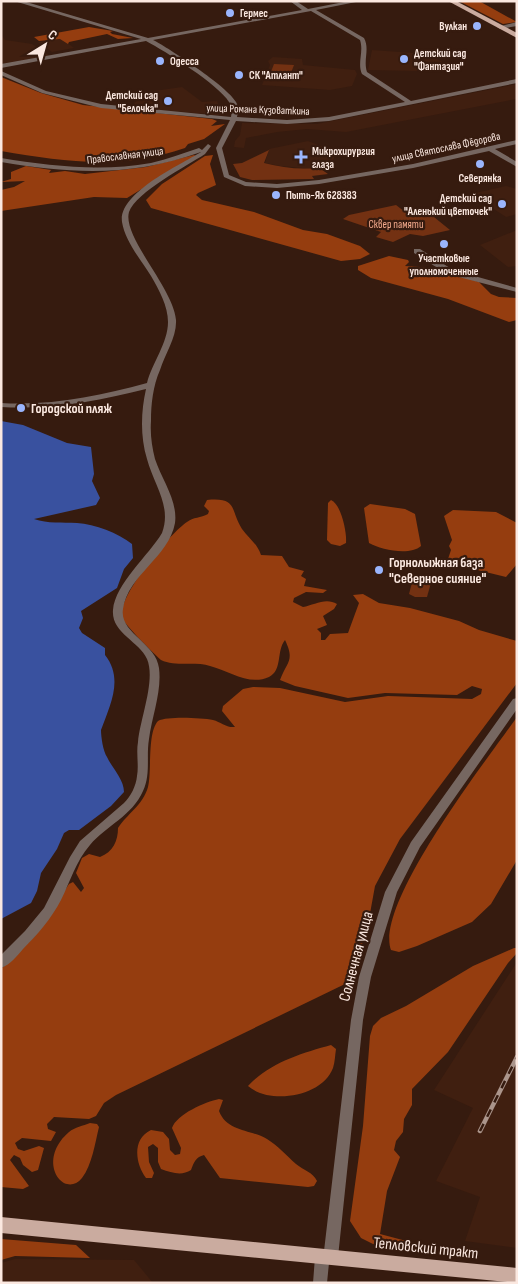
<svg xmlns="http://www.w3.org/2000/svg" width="518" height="1284" font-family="'Sofia Sans Condensed',sans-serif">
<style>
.built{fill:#401f10}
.green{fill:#733112}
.forest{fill:#953d0f}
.water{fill:#39519f}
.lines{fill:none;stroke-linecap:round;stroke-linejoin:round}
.minor{fill:#766761;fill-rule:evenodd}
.major{fill:#caab9f;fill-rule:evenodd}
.rail-casing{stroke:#ab958b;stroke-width:4.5}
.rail{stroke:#361b0f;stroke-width:2.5;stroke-dasharray:8;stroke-linecap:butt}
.poi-dot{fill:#9ab5fd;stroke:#361b0f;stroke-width:2}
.labels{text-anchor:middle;stroke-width:4.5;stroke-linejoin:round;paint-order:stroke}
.far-poi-label{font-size:11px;font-weight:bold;fill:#fbe8e0;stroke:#361b0f;text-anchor:start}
.far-street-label{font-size:11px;fill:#fbe8e0;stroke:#361b0f}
.far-park-label{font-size:11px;fill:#f4ab8d;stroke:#361b0f}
.poi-label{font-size:14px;font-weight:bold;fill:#fbe8e0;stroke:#361b0f;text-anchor:start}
.near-street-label{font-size:16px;fill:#fbe8e0;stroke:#361b0f}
</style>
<rect width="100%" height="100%" fill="#361b0f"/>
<g class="built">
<path d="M1 34 5 40 32 44 50 56 1 64Z"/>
<path d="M61 38 74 48 52 52 38 42Z"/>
<path d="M372 50 428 54 448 65 417 71 368 70Z"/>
<path d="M273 57 302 59 303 65 355 70 357 74 352 86 330 90 262 85 270 65 268 61Z"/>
<path d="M517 84 516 99 346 132 307 129 277 132 246 138 244 148 234 147 235 141 240 135 242 123 317 124Z"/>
<path d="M182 87 202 102 217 101 222 114 217 115 131 107 138 99 133 94Z"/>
<path d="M308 141 336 152 332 164 313 169 280 166 265 163 269 149Z"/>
<path d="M506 186 517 189V214L506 217 471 194Z"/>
<path d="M517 230V266L508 267 480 245Z"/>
<path d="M517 962V1248L465 1241 480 1197 436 1181 473 1108 434 1090Z"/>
<path d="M15 1259 134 1260 153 1283H1V1263Z"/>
</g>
<g class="green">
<path d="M274 64 294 65 289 78 269 77Z"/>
<path d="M269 150 264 163C285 168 306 171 326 166L328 167 321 169 328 174 312 176 314 179 252 180 240 177 233 164 242 163Z"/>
<path d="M396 205 405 212 424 209 450 230 423 236 410 234 393 242 376 237 381 232 343 219 349 215Z"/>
<path d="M414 575H426L432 579 427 597H415L409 594Z"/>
</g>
<g class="forest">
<path d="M459 1H479L517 22 503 24Z"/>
<path d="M89 27 113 31 110 32 112 34 133 38 118 39 107 34 69 42 68 44 60 39 39 41 34 37Z"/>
<path d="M1 77 41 93 83 105 212 119 217 121 211 126 225 124 204 139 188 144 185 148C121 170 66 162 1 151Z"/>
<path d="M194 155 196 156 127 198 94 197 1 211V190L14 187 25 181 1 182 11 179V172L26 166 51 170 49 173 65 171 85 174 146 167Z"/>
<path d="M213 155 210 164 216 185 198 193 196 195 202 200 254 212 303 230 327 234 360 246 370 254 360 259 341 261 151 208 146 200 162 184 205 156Z"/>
<path d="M389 256 408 260 409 262 405 266 434 268 479 282 491 294 499 297 517 298V320L509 322 448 299 371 278 358 270V266Z"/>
<path d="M207 500C238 497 230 510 242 529 249 539 257 543 261 555L282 556 289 567 304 571 301 576 306 579 304 586 327 590 323 593 306 592 294 598 293 602 303 607C314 605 326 597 337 604L334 609 323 616 327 625 317 629 321 633V640H325L330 634 348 633 359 603 353 595 363 594 379 603 410 608 459 621 479 630 517 641V683L400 839 375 886 369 919 355 970 345 984 116 1095 104 1103 96 1116 89 1119 54 1117 47 1124 48 1129 56 1132 51 1141 22 1138 15 1143 18 1149 24 1151 39 1146 44 1148 38 1170 32 1172 23 1165 20 1158 14 1155 10 1160 29 1186 23 1189 1 1187V969L34 937 69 884 73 882 81 892 84 888 76 873 82 858 89 854 100 857C113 852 118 841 118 828 127 814 143 805 148 787 152 771 147 733 158 721 168 716 201 718 213 720 221 722 226 728 235 727L222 711 223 706 243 689 253 687 280 688 345 702 388 696 472 699 481 694 482 689 472 686 457 695 385 693 348 698 295 686 280 680C287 661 295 661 285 640 276 651 283 670 269 677 249 686 229 671 210 666 196 661 175 667 161 660 155 655 125 625 122 618 116 598 170 533 187 522 193 517 201 518 208 514L209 511 204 506Z"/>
<path d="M331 500C341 504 347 532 346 543L340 546 331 544 327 540 328 503Z"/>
<path d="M370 504 405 509 415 514 421 546C410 556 381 550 369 543L364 508Z"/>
<path d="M453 510 496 512 517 523V564L506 577 457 565 448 559 451 550 449 546 452 540 444 516Z"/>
<path d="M517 717V860L491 904 472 922 417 946 399 952 391 950C374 904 488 758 517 717Z"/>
<path d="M514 948H517V953L508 963 448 1052 412 1089V1105L404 1119 403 1132 396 1141 394 1150 400 1157 387 1191 380 1234 429 1247 427 1250 390 1248 373 1244 361 1238 350 1221 363 1126 370 1036 373 1026 381 1018 406 1006 473 966Z"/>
<path d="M331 1045 336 1049C335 1055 335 1062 333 1068 322 1097 270 1105 248 1086 269 1063 302 1053 331 1045Z"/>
<path d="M219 1099 223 1100 219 1111C227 1132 250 1129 267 1139 278 1146 286 1155 296 1164 303 1170 313 1172 317 1181L314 1186 308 1187 220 1178 204 1155C196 1157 194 1162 191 1170 182 1176 172 1173 161 1169L158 1162V1148L153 1144 148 1147 149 1162 154 1173 152 1178H146C135 1163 132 1139 151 1130L163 1132 169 1139 170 1150 175 1155 180 1154 181 1148 172 1128C177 1114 205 1102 219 1099Z"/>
<path d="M90 1123 97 1124 99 1127C95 1143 92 1165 82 1178 64 1200 35 1161 69 1132 75 1127 83 1126 90 1123Z"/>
<path d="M1 1239 76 1245 90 1258 15 1256 1 1260Z"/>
</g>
<path class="water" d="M1 421 23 425 67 443 91 447 94 474 92 481 100 498 96 505 34 519C48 524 62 522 77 523 95 524 118 533 132 544L133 558 124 569 117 588 81 611 83 618 79 628 82 633 105 648V655C124 679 110 705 101 730 101 737 103 751 107 757 112 768 124 779 124 792L111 806 79 830H69L64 833 57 849 41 873 37 891 31 903 1 919Z"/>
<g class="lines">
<g class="minor">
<path d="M14 1H23L148 38 302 10 290 1H296L308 9 349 1H361L316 10 364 38C370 49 363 60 367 72L411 101 517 79V83L329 121 287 124 236 121 222 148 229 175 246 182 277 184 319 180 413 164 517 140V144L495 149 517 162V167L489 151 413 168 319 184 277 188 245 186 224 177 216 148 230 120 101 108 42 93 1 75V71L46 91 101 104 231 117C232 111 232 106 229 102 219 85 165 51 146 41L1 68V64L141 39ZM311 11 360 40C364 52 357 63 362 74L405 102 329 117 287 120 237 117C238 112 239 107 236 102 228 87 169 48 153 40Z"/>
<path d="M517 22V26L500 29 497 27Z"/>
<path d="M208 144 211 146 205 154C187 166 136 192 129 212 122 237 173 287 176 320 177 337 165 354 160 370 153 386 151 404 151 421 150 434 152 447 155 459 162 480 178 501 175 523 169 557 128 575 123 609 119 633 156 643 159 668 162 691 152 716 149 739 146 757 151 774 143 791 132 816 107 825 90 845 76 861 70 882 61 900 51 919 38 934 23 949 17 956 10 965 1 968V955L25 931 44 908 70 857 80 841 124 803C131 796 136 786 137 776 139 765 136 753 138 742 140 719 156 680 147 659 139 641 111 633 113 610 115 584 149 555 162 533 172 506 154 485 147 459 140 436 141 411 146 389 98 401 51 410 1 407V403C51 406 99 396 147 383 152 363 168 343 168 322 168 306 159 290 151 276 141 260 125 241 122 222 118 193 180 165 201 152 131 177 73 174 1 162V158C51 166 101 172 151 163 168 159 183 153 199 148L202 150Z"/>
<path d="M414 249H420L453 270 517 288V292L447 274 414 253Z"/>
<path d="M517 698V709L420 847 397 892 371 977 363 1020 338 1257 336 1262 329 1263 327 1283H313L315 1257 317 1252 324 1251 351 1020 359 977 385 892 411 842 513 699Z"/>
</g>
<g class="major">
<path d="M448 1H456L517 33V38Z"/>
<path d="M1 1217 517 1268V1283L1 1233Z"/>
</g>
<defs>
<path id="rail" d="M480 1131 517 1057"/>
</defs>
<use href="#rail" class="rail-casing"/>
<use href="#rail" class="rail"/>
</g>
<g class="poi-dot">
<circle cx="230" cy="13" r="5"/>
<circle cx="477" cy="26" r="5"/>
<circle cx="404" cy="59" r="5"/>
<circle cx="160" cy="61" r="5"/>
<circle cx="239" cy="75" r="5"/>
<circle cx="168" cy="101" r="5"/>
<path d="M298.5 149.5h5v5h5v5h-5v5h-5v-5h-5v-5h5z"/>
<circle cx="480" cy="164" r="5"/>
<circle cx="276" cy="195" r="5"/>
<circle cx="502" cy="204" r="5"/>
<circle cx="444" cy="244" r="5"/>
<circle cx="21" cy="408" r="5"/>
<circle cx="379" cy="570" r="5"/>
</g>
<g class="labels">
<g class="far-poi-label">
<text x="240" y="17">Гермес</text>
<text x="467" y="30" text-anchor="end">Вулкан</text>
<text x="414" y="57">Детский сад<tspan x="414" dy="13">"Фантазия"</tspan></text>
<text x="170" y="65">Одесса</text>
<text x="249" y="79">СК "Атлант"</text>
<text x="158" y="99" text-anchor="end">Детский сад<tspan x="158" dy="13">"Белочка"</tspan></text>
<text x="312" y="155">Микрохирургия<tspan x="312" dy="13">глаза</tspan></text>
<text x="480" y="182" text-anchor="middle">Северянка</text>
<text x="286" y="199">Пыть-Ях 628383</text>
<text x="492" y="202" text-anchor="end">Детский сад<tspan x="492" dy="13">"Аленький цветочек"</tspan></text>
<text x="444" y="262" text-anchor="middle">Участковые<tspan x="444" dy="13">уполномоченные</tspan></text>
</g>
<g class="far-street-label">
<text transform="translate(258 109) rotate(2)" y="4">улица Романа Кузоваткина</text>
<text transform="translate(446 147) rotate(-12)" y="4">улица Святослава Фёдорова</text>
<text transform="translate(125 155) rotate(-7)" y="4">Православная улица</text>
</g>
<g class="far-park-label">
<text x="396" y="228">Сквер памяти</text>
</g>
<g class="poi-label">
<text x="31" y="413">Городской пляж</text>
<text x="389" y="567">Горнолыжная база<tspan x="389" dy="16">"Северное сияние"</tspan></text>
</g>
<g class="near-street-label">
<text transform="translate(355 956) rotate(-75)" y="6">Солнечная улица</text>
<text transform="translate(426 1247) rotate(6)" y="6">Тепловский тракт</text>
</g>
</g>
<rect width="518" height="1284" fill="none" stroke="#fbe8e0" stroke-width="5"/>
<g transform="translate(45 45) rotate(37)" stroke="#361b0f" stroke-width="4" paint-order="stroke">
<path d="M0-4L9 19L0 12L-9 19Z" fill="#fbe8e0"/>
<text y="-8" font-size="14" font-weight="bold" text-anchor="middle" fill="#fbe8e0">С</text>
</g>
</svg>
